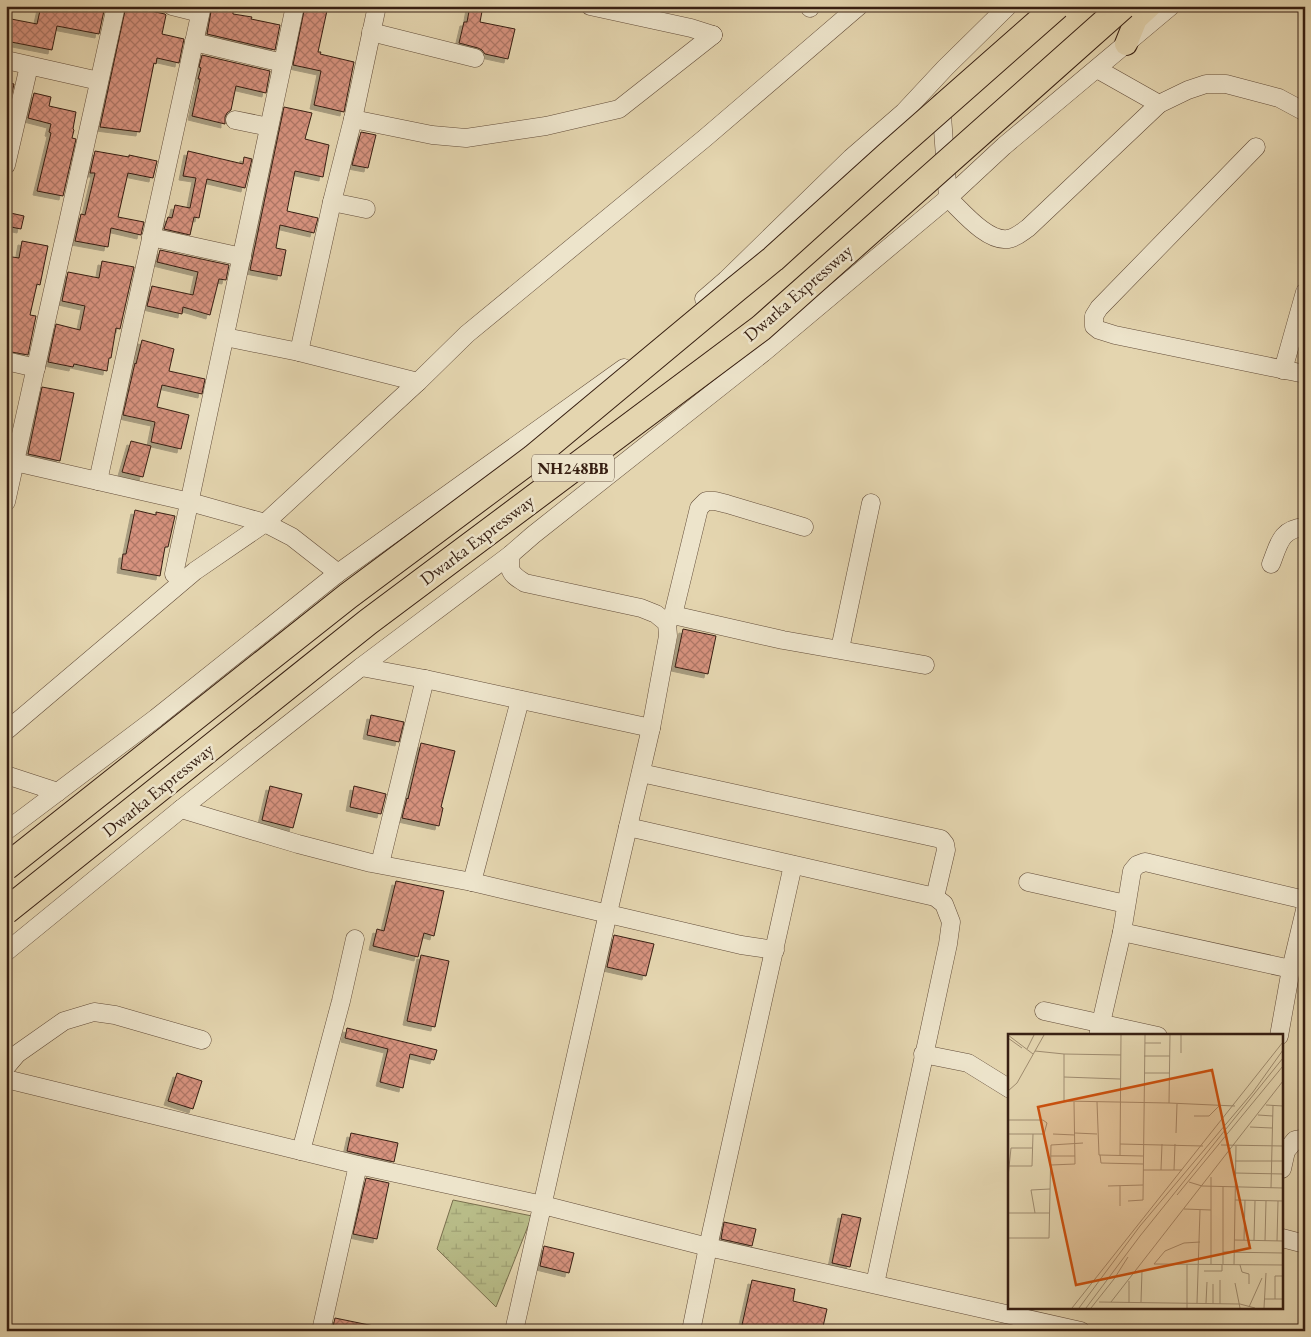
<svg xmlns="http://www.w3.org/2000/svg" width="1311" height="1337" font-family="'EB Garamond',serif">
<style>
.wetland{fill:url(#wetland-marsh);stroke:#786e4d}
.building{fill:url(#building-cross-hatch);stroke:#371f12;filter:url(#shadow)}
.lines{fill:none;stroke-linecap:round;stroke-linejoin:round}
.minor-casing{stroke:#624c39;stroke-width:19}
.major-casing{stroke:#371f12;stroke-width:24}
.minor{stroke:#ede4cb;stroke-width:18}
.major{stroke:#e4d5af;stroke-width:22}
.highway-bridge-casing{stroke:#371f12;stroke-width:28;stroke-linecap:butt}
.highway-bridge{stroke:#e4d5af;stroke-width:26}
.labels{text-anchor:middle;stroke-width:5;stroke-linejoin:round;paint-order:stroke}
.shield{fill:#ede4cb;stroke:#6e5a4a;stroke-width:1}
.shield-label{font-size:16px;font-weight:bold;fill:#371f12}
.street-label{font-size:18px;fill:#371f12;stroke:#ede4cb}
.inset-road{fill:none;stroke:#9f8c70;stroke-width:1}
.view{fill:#cd500d;fill-opacity:0.15;stroke:#cd500d;stroke-width:2.5}
.inset-edge{fill:none;stroke:#371f12;stroke-width:2.5}
</style>
<defs>
<pattern id="wetland-marsh" width="20" height="14" patternUnits="userSpaceOnUse" patternTransform="scale(1.25)"><rect width="20" height="14" fill="#b8bc88"/><path d="M1 5h8M5 5V1M11 12h8M15 12V8" fill="none" stroke="#9fa174"/></pattern>
<pattern id="building-cross-hatch" width="8" height="8" patternUnits="userSpaceOnUse" patternTransform="scale(1.25)"><rect width="8" height="8" fill="#d6927e"/><path d="M0 0l8 8M0 8l8-8" fill="none" stroke="#ae7766"/></pattern>
<filter id="shadow"><feDropShadow dx="-4" dy="4" stdDeviation="0" flood-color="#0004"/></filter>
</defs>
<rect width="100%" height="100%" fill="#e4d5af"/>
<filter id="stains"><feTurbulence type="fractalNoise" baseFrequency=".004" numOctaves="4"/><feColorMatrix values="0 0 0 0 .2 0 0 0 0 .09 0 0 0 0 .02 0 0 0 .5 -.17"/></filter>
<radialGradient id="worn" r=".72"><stop offset=".6" stop-color="#630" stop-opacity="0"/><stop offset="1" stop-color="#630" stop-opacity=".3"/></radialGradient>
<path class="wetland" d="M453 1200 532 1216 496 1307 437 1249Z"/>
<g class="building">
<path d="M41 6H105L99 34 57 26 52 50 6 41V18L37 24Z"/>
<path d="M126 6 165 14 166 15 162 34 184 39 179 63 157 58 156 64 154 63 140 132 100 127Z"/>
<path d="M212 6 233 10V14L252 17 251 19 280 25 275 50 207 34Z"/>
<path d="M305 6H328L318 52H321L320 54 354 62 344 112 314 105 321 71 293 65Z"/>
<path d="M470 6H483L480 22 515 29 508 59 485 54 482 50 478 48 459 43 464 22H467Z"/>
<path d="M202 55 270 71 266 93 236 86 231 110 227 113 225 117V124L192 116 200 79H198L201 68 199 67Z"/>
<path d="M6 82 14 84 10 102 6 101Z"/>
<path d="M34 93 51 97 49 106 76 112 73 129 74 130 72 138 76 139 63 196 37 191 51 133 49 132 51 124 28 118Z"/>
<path d="M284 107 312 113 305 139 329 145 323 177 295 171 287 211 318 218 314 233 280 225 276 248 286 250 281 276 250 270Z"/>
<path d="M361 132 376 135 368 168 352 165Z"/>
<path d="M95 151 129 157V155L157 161 153 178 128 173 118 217 144 222 141 235 111 228 108 247 75 241 81 214 85 215 95 173H90Z"/>
<path d="M188 151 243 164 244 157 252 159 245 188 207 179 199 218 194 217 190 235 164 229 168 217 172 218 175 205 190 208 196 178 183 176Z"/>
<path d="M6 212 24 216 21 229 6 226Z"/>
<path d="M22 241 48 246 40 285 37 284 30 315 36 316 28 355 6 351V256L19 258Z"/>
<path d="M160 250 229 265 226 280 219 279 210 315 183 307 182 314 147 306 152 286 193 295 198 272 157 262Z"/>
<path d="M102 261 134 267 120 329 116 328 111 358H109L107 371 74 364 73 367 48 362 56 324 80 330 85 306 62 301 68 272 99 278Z"/>
<path d="M142 340 174 349 169 371 205 379 202 394 162 385 157 407 189 415 181 449 151 442 155 422 123 415 135 363 136 364Z"/>
<path d="M42 387 74 393 60 461 28 454Z"/>
<path d="M131 441 151 446 143 477 122 472Z"/>
<path d="M135 510 156 515V512L175 516 168 547H165L160 576 121 569 123 554H126Z"/>
<path d="M683 629 716 636 708 674 675 667Z"/>
<path d="M371 715 404 722 399 742 367 735Z"/>
<path d="M421 743 455 751 441 807 443 808 439 826 402 818 407 798 408 799Z"/>
<path d="M270 786 302 794 293 828 262 820Z"/>
<path d="M354 786 386 794 381 814 350 807Z"/>
<path d="M396 881 444 891 434 936 424 933 418 957 373 946 377 929 384 931Z"/>
<path d="M614 935 654 944 646 976 607 967Z"/>
<path d="M421 955 449 961 435 1027 407 1021Z"/>
<path d="M347 1028 437 1050 434 1060 410 1054 403 1088 380 1082 388 1049 345 1038Z"/>
<path d="M177 1073 202 1081 193 1109 168 1101Z"/>
<path d="M351 1133 398 1143 394 1162 347 1151Z"/>
<path d="M366 1178 389 1183 377 1239 353 1234Z"/>
<path d="M842 1214 861 1218 850 1267 832 1263Z"/>
<path d="M724 1222 756 1229 752 1246 721 1239Z"/>
<path d="M544 1246 574 1253 569 1273 540 1266Z"/>
<path d="M752 1280 795 1289 793 1301 827 1309 822 1331H768L742 1325Z"/>
<path d="M335 1318 374 1326 373 1331H332Z"/>
</g>
<g class="lines">
<defs>
<g id="minor">
<path d="M172 6 200 13"/>
<path d="M590 6 691 28 713 35"/>
<path d="M810 8 811 6"/>
<path d="M371 32 475 58"/>
<path d="M194 42 283 63"/>
<path d="M6 60 99 81"/>
<path d="M1097 69 1159 104"/>
<path d="M941 102 948 198C962 211 987 242 1008 239 1016 238 1022 232 1028 228L1159 104 1188 90 1206 84H1226L1279 98 1305 112"/>
<path d="M353 119 432 135 466 138 546 126 619 109 713 35"/>
<path d="M235 120 269 127"/>
<path d="M1256 147 1099 308 1094 316V326L1099 330 1115 335 1305 374"/>
<path d="M6 165 29 66"/>
<path d="M332 202 366 209"/>
<path d="M151 237 242 257"/>
<path d="M704 299 726 280 851 158 904 112 945 68 1008 6"/>
<path d="M225 337 299 352 418 382"/>
<path d="M299 352 332 202 353 119 377 6"/>
<path d="M6 361 36 368"/>
<path d="M1283 370 1305 292"/>
<path d="M6 460 190 502 265 523 292 537 338 573"/>
<path d="M98 481 202 6"/>
<path d="M6 502 116 6"/>
<path d="M510 555C511 560 510 564 510 568 512 576 519 579 525 583L641 608 656 614 667 623 668 636 651 728 608 913 514 1331"/>
<path d="M1271 564C1279 544 1280 529 1305 527"/>
<path d="M174 574 295 6"/>
<path d="M673 615 783 640 925 665"/>
<path d="M667 623 673 615 699 508 706 501H715L727 504 804 527"/>
<path d="M840 649 871 503"/>
<path d="M361 667 425 679 651 728"/>
<path d="M6 731 195 571 265 523 418 382 467 334 705 138 859 6"/>
<path d="M641 773 941 839 945 844 946 850 935 897"/>
<path d="M6 775 58 792"/>
<path d="M181 809 214 819 298 844 371 863 472 882 741 945 775 950"/>
<path d="M628 827 935 897 944 904 951 922 948 944 875 1284"/>
<path d="M6 831 156 718 338 573 624 368"/>
<path d="M380 864 425 679"/>
<path d="M472 882 520 700"/>
<path d="M1028 882 1126 904"/>
<path d="M1122 932 1291 969"/>
<path d="M6 952 181 809 361 667 510 555 533 535 763 353 948 198 1004 146 1171 6"/>
<path d="M1044 1011 1158 1036"/>
<path d="M1098 1036 1122 932 1132 871 1137 865 1145 862 1305 900"/>
<path d="M1279 1036 1291 969 1305 910"/>
<path d="M923 1054 968 1063 1010 1089"/>
<path d="M6 1067 17 1054 64 1021 94 1012 115 1015 202 1040"/>
<path d="M6 1079 358 1165 321 1331"/>
<path d="M301 1151 341 1001 355 939"/>
<path d="M358 1165 543 1205 708 1247 1081 1331"/>
<path d="M1282 1169 1286 1151 1295 1140 1305 1138"/>
<path d="M1282 1238 1305 1244"/>
<path d="M691 1331 708 1247 793 865"/>
</g>
<path id="major" d="M1126 44 1136 19 1150 6"/>
</defs>
<use href="#minor" class="minor-casing"/>
<use href="#major" class="major-casing"/>
<use href="#minor" class="minor"/>
<use href="#major" class="major"/>
<defs>
<g id="highway-bridge">
<path d="M6 867 348 596 533 458 736 289 773 259 888 155 1057 6"/>
<path d="M6 911 368 622 761 328 1123 6"/>
</g>
</defs>
<use href="#highway-bridge" class="highway-bridge-casing"/>
<use href="#highway-bridge" class="highway-bridge"/>
</g>
<g class="labels">
<rect class="shield" x="532" y="454.5" width="82" height="27" rx="4"/>
<g class="shield-label">
<text x="573" y="474">NH248BB</text>
</g>
<g class="street-label">
<text transform="translate(798 293) rotate(-41)" y="6">Dwarka Expressway</text>
<text transform="translate(477 540) rotate(-37)" y="6">Dwarka Expressway</text>
<text transform="translate(158 790) rotate(-39)" y="6">Dwarka Expressway</text>
</g>
</g>
<g transform="translate(1008 1034)">
<rect width="275" height="275" fill="#e4d5af"/>
<path class="inset-road" d="M0 1 25 20M162 1 161 69 227 72M0 4 14 14M137 9H153M19 15 26 1M27 17 56 20M173 19V1M113 21 56 20V67L161 69M136 22H162M136 39H162M56 43 112 45M0 57 9 49 36 1M89 68 91 121 135 122M258 71 275 72M250 81 265 82M186 82H201L212 71M0 86H35L39 89 36 100H0M242 93 264 94M67 99 89 100M168 99 169 70M45 100 67 101M112 110 195 112M213 111 275 112M92 121 93 129 135 130M43 122H67M112 122 113 1M227 127H275M43 131 67 130 66 68M0 132H24L25 100M135 136H174M153 136 154 110M166 136 167 110M227 139 275 140M0 143 3 114H24M181 148 194 152 275 154M100 152 135 151M263 154 265 71M169 161 275 32M227 166 275 167M120 167 135 166 137 1M112 172V152M176 175 203 176M0 179H42M27 179 23 156 42 155M0 204H41L43 111 75 109M226 206 275 207M236 206 237 166M246 206 247 167M257 207 258 167M269 207 270 167M215 218 275 219M146 230 275 231M146 230 157 217 176 209 192 208M179 230V274M203 230V143M215 230V153M226 231 228 112M232 231 234 238 241 240V250M196 237H214V230M106 245 120 223M212 246V270M121 247V269M227 249 232 274M256 265H275M267 265V242H275M91 268 232 270 247 274M103 268 275 47M133 268 134 236M189 269 192 176M198 269 199 248M205 270V250M241 273 254 244M64 274 275 8M71 274 132 192 245 58 275 16M78 274 132 202 275 24M83 274 106 245M256 274 258 239"/>
<path class="view" d="M204 36 242 214 68 251 30 73Z"/>
<rect width="275" height="275" class="inset-edge"/>
</g>
<rect width="1311" height="1337" fill="none" stroke="#e4d5af" stroke-width="25"/>
<rect x="8" y="8" width="1296" height="1322" fill="none" stroke="#371f12" stroke-width="2.5"/>
<rect x="12" y="12" width="1286" height="1312" fill="none" stroke="#371f12"/>
<rect width="100%" height="100%" filter="url(#stains)"/>
<rect width="100%" height="100%" fill="url(#worn)"/>
</svg>
